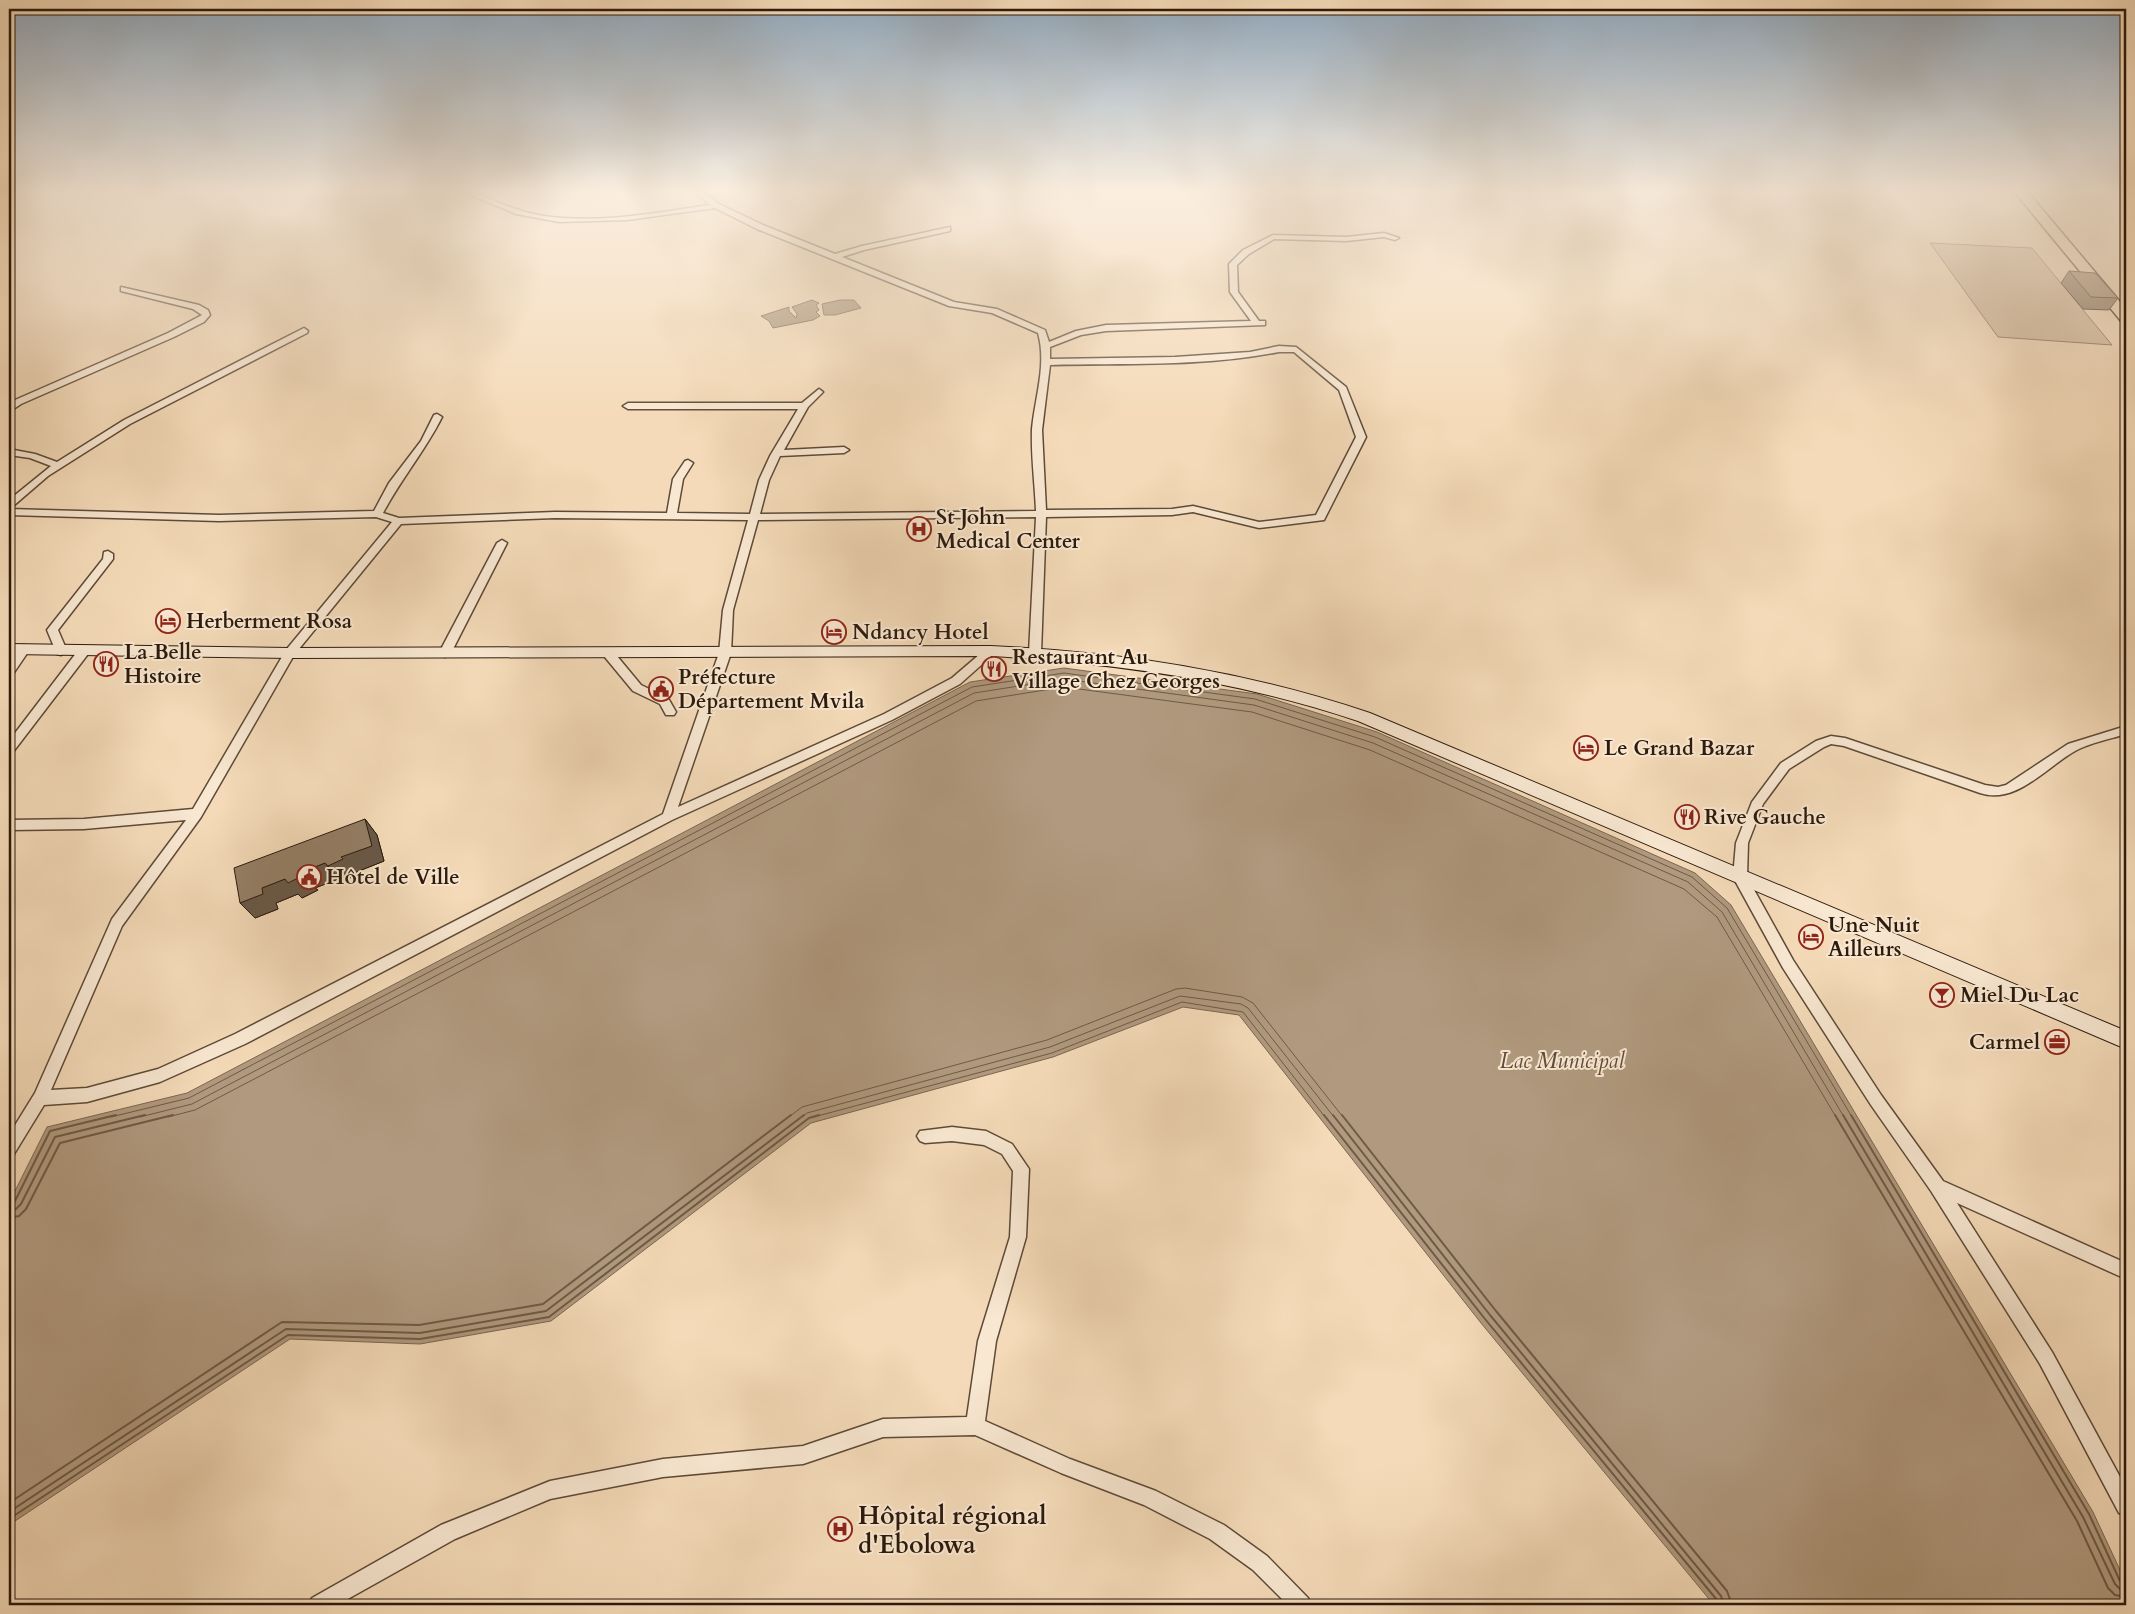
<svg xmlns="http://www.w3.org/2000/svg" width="2135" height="1614" font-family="Cardo,serif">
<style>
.green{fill:#d2b99b;stroke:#7f6a54}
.water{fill:#b0997e;stroke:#7b6650}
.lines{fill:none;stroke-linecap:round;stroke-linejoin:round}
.shore-far1{stroke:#6e5a45;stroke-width:1}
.shore{stroke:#6e5a45;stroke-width:2}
.street-casing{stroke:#5e4a37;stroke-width:3}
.secondary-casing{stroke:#2c1a0c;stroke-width:2}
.highway-casing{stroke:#2c1a0c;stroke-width:3}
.street{fill:#f8e7d1;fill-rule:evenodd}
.secondary{fill:#f8e7d1;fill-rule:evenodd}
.highway{fill:#f4dab8;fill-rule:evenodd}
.wall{fill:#7f6c57;stroke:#2c1a0c}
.shaded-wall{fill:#685847;stroke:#2c1a0c}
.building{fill:#947e65;stroke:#2c1a0c}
.labels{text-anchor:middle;stroke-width:4;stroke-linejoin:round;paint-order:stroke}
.poi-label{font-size:21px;font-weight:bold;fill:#2c1a0c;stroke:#f8e7d1;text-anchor:start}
.water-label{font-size:22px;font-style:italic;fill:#614d3a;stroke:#f8e7d1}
.near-poi-label{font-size:25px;font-weight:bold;fill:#2c1a0c;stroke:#f8e7d1;text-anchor:start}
</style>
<rect width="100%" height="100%" fill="#f4dab8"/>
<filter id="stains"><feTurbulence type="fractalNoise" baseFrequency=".004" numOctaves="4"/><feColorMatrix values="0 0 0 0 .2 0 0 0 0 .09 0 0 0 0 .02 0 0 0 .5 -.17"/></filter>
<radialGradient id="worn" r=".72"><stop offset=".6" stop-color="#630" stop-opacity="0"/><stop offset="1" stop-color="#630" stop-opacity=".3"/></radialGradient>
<path class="green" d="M1930 243 2032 248 2112 345 1998 337Z"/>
<g class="water">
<path d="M812 300 819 303 816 305 819 310 816 312 820 316 813 320 773 328 769 321 761 316 789 307V311L796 318 797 314 792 307Z"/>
<path d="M840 300H854L861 308 835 315H824L822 304Z"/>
<path d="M1064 668 1257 694 1377 732 1695 873 1731 905 2093 1512 2126 1583V1605H1714L1481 1323 1239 1015 1183 1007 1053 1057 811 1123 551 1321 420 1344 290 1339 9 1525V1203L47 1127 187 1093 970 682Z"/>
</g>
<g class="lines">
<g class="shore-far1">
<path d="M111 1117 189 1098 972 687 1064 673 1255 699 1375 737 1692 877 1727 908 1852 1117"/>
<path d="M140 1117 192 1104 974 693 1064 679 1254 705 1373 743 1688 882 1722 912 1844 1117"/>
<path d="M168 1117 195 1110 976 701 1064 687 1252 712 1370 750 1684 889 1717 917 1836 1117"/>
<path d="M789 1117 802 1107 1047 1040 1176 989 1185 988 1242 997 1253 1003 1343 1117"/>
<path d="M802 1117 807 1113 1050 1047 1180 996 1241 1004 1248 1008 1334 1117"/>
<path d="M814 1117 1052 1053 1182 1002 1243 1012 1325 1117"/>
</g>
<g class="shore">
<path d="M1324 1115 1485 1319 1717 1600 1718 1605"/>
<path d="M1333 1115 1490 1315 1721 1596 1724 1605"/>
<path d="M1342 1115 1496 1311 1727 1591 1732 1605"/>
<path d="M1835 1115 2077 1521 2108 1588 2115 1595 2126 1597"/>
<path d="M1843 1115 2083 1517 2115 1584 2120 1589 2126 1590"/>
<path d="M1851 1115 2089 1514 2120 1581 2126 1583"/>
<path d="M9 1204 15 1201 50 1131 116 1115"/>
<path d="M9 1210 16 1209 21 1204 55 1137 145 1115"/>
<path d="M9 1218 19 1216 26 1209 60 1143 173 1115"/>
<path d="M9 1503 282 1322 419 1325 543 1304 791 1115"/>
<path d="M9 1512 286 1329 420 1333 546 1311 804 1115"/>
<path d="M9 1519 288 1335 420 1339 549 1317 809 1118 819 1115"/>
</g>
<defs>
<g id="street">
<path d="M459 190H469C492 200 514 210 538 215 595 225 654 213 710 205L693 190H701L719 204 763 225 835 254 862 246 950 227V231L864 250 842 257 954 302 997 309 1045 330 1049 342 1076 331 1106 325 1251 321 1230 292 1229 264 1243 250 1273 235 1346 237 1384 233 1399 238 1395 240 1384 237 1346 241 1274 239 1249 254 1237 265 1238 292 1259 321H1265V325L1106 331 1081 335 1050 347V359L1175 357 1250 352 1279 346 1296 347 1346 387 1366 437 1324 520 1259 528 1193 512 1172 515 1046 517 1041 653 1035 657 1029 653 1036 517 758 520 733 610 731 653 678 807 884 714 952 678 987 648 991 647 997 651 960 684 892 720 672 820 245 1044 160 1082 87 1102 44 1105 14 1154 9 1156V1135L35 1093 112 919 186 820 84 829 9 830V820L84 819 193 809 286 650 392 522 376 517 219 521 9 515V509L219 515 374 511 389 483 421 441 434 415 437 414 442 417C425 451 401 479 383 513L399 518 555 512 667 513 673 479 685 461 688 460 693 463 683 479 677 513 750 514 759 480 770 456 798 409H628L623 406 628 403H802L819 389 823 392 808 407 784 450 844 447 849 450 844 453 780 456 769 480 760 514 1036 511C1035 484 1031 456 1032 429 1035 397 1047 365 1038 333L992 313 949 306 757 229 715 208 627 220 559 222 516 214ZM1279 352H1294L1339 390 1356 437 1316 515 1259 522 1193 506 1172 509 1046 510 1042 430 1050 365C1126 363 1204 367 1279 352ZM555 518 748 520 723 610 719 653 663 814 235 1034 158 1069 87 1088 51 1090 122 926 201 817 294 655 401 524Z"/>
<path d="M121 287 199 305 208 310 210 315 204 322 174 337 21 404 9 412V405L15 400 168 333 202 315 193 309 121 291Z"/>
<path d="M304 328 308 331 307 333 130 424 48 476 12 507 9 508V500L51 466 30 458 9 455V449L35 454 57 462 124 420Z"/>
<path d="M502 540 507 543 451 653 445 657 441 656 439 653 497 543Z"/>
<path d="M108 551 113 554V559L58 630 67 651 61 655 57 654 47 630 103 559 104 552Z"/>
<path d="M24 645 30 649 13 674 9 675C9 664 12 649 24 645Z"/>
<path d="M84 647 90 651 88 654 13 752 9 753V741L80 648Z"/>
<path d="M608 649 612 650 641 685 668 698 676 712 674 715H666L660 704 633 691 604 656 602 653Z"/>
<path d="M2126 726V734C2110 739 2089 743 2075 751 2045 768 2016 805 1980 793L1844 746 1831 744 1824 747 1789 769 1763 804 1748 843 1747 877 1793 960 1881 1095 1943 1181 2126 1263V1279L1957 1203 2052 1352 2126 1488V1515L2119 1513 2040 1364 1931 1191 1871 1105 1783 968 1733 877 1736 843 1752 802 1781 763 1816 741 1831 736 1845 738 1985 785 1998 787 2006 785 2068 744Z"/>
<path d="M952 1127 986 1131 1012 1144 1029 1169 1026 1237 996 1341 985 1421 1070 1459 1156 1491 1224 1525 1267 1556 1308 1598 1311 1605H1288L1253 1570 1210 1539 1144 1505 1061 1473 975 1435 883 1437 803 1464 663 1477 550 1499 455 1539 337 1605H309L312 1598 441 1525 550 1481 663 1459 803 1446 883 1419 967 1417 978 1341 1010 1237 1013 1171 1002 1154 984 1145 952 1141 925 1143 920 1141 917 1136 920 1131Z"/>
</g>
<path id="secondary" d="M9 644 290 648 991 646C1122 652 1245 671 1370 713L2126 1031V1049L1358 721C1239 681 1117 663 991 656L290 658 9 654Z"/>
<path id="highway" d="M2013 190H2026L2126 309V322L2121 321Z"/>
</defs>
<use href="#street" class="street-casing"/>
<use href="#secondary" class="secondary-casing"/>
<use href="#highway" class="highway-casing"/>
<use href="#street" class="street"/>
<use href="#secondary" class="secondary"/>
<use href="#highway" class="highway"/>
</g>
<g class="wall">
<path d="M2069 271 2118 298 2109 310 2083 309 2061 283Z"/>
<path d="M365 819 377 835 384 861 354 873 356 875 341 882 338 879 315 888 318 890 302 898 298 894 276 903 278 909 255 918 240 903Z"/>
</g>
<g class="shaded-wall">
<path d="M365 819 377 835 384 861 354 873 356 875 341 882 328 866 341 857Z"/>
<path d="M325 863 338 879 315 888 318 890 302 898 298 894 276 903 278 909 255 918 240 903 262 888Z"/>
</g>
<g class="building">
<path d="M2069 271 2095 273 2118 298 2091 297Z"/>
<path d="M365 819 372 846 341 857 343 859 328 866 325 863 302 872 304 875 288 883 285 879 262 888 263 894 240 903 234 868Z"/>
</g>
<linearGradient id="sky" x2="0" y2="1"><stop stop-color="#91a9be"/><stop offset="0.46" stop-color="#faeedf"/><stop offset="1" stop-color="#faeedf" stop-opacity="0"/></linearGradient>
<rect width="2135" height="416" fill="url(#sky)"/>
<defs>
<symbol id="hospital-ring" viewBox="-11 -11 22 22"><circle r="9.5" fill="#f8e7d1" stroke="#8f2418" stroke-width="1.5"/><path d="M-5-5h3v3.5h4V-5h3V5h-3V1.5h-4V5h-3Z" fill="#8f2418"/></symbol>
<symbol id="hotel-ring" viewBox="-11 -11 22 22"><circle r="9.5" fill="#f8e7d1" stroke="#8f2418" stroke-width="1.5"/><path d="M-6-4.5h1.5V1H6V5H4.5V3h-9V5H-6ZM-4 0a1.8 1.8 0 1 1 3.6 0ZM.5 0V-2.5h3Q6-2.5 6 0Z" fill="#8f2418"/></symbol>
<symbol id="restaurant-ring" viewBox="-11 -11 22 22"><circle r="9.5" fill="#f8e7d1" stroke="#8f2418" stroke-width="1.5"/><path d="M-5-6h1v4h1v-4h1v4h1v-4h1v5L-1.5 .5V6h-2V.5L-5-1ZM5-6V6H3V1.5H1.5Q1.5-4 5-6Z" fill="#8f2418"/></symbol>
<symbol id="civic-ring" viewBox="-11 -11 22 22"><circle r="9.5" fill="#f8e7d1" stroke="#8f2418" stroke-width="1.5"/><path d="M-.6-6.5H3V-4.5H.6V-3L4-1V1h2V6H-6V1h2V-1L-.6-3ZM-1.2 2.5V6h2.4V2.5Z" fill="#8f2418"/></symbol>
<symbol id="bar-ring" viewBox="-11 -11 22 22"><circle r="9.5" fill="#f8e7d1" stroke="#8f2418" stroke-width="1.5"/><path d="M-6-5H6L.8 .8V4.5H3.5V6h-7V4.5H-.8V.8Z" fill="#8f2418"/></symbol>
<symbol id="office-ring" viewBox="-11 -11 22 22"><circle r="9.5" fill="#f8e7d1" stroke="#8f2418" stroke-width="1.5"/><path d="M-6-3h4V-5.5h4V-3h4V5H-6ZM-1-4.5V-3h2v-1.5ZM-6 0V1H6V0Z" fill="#8f2418"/></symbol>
</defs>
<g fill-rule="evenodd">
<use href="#hospital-ring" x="905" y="515" width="28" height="28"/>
<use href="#hotel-ring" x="154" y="607" width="28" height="28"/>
<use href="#hotel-ring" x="820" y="618" width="28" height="28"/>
<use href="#restaurant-ring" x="92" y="650" width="28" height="28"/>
<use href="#restaurant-ring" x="980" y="655" width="28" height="28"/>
<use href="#civic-ring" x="647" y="675" width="28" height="28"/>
<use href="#hotel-ring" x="1572" y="734" width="28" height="28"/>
<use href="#restaurant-ring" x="1673" y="803" width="28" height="28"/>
<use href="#civic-ring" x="295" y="863" width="28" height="28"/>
<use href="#hotel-ring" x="1797" y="923" width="28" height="28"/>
<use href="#bar-ring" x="1928" y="981" width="28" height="28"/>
<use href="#office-ring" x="2043" y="1028" width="28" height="28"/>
<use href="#hospital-ring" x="826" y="1515" width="28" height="28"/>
</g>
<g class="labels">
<g class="poi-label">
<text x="936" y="524">St John<tspan x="936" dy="24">Medical Center</tspan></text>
<text x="186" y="628">Herberment Rosa</text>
<text x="852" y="639">Ndancy Hotel</text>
<text x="124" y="659">La Belle<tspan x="124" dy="24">Histoire</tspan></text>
<text x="1012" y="664">Restaurant Au<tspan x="1012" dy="24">Village Chez Georges</tspan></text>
<text x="678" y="684">Préfecture<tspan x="678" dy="24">Département Mvila</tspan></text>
<text x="1604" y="755">Le Grand Bazar</text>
<text x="1704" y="824">Rive Gauche</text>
<text x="326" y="884">Hôtel de Ville</text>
<text x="1828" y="932">Une Nuit<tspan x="1828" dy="24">Ailleurs</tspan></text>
<text x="1960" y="1002">Miel Du Lac</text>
<text x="2040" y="1049" text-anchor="end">Carmel</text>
</g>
<g class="water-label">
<text x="1562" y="1068">Lac Municipal</text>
</g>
<g class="near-poi-label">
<text x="858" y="1524">Hôpital régional<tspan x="858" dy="29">d'Ebolowa</tspan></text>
</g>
</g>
<rect width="2135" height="1614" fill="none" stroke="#f4dab8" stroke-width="30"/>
<rect x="10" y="10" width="2115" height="1594" fill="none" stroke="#2c1a0c" stroke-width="2.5"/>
<rect x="15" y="15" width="2105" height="1584" fill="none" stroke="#2c1a0c"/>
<rect width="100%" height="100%" filter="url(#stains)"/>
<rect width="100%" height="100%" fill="url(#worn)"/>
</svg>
